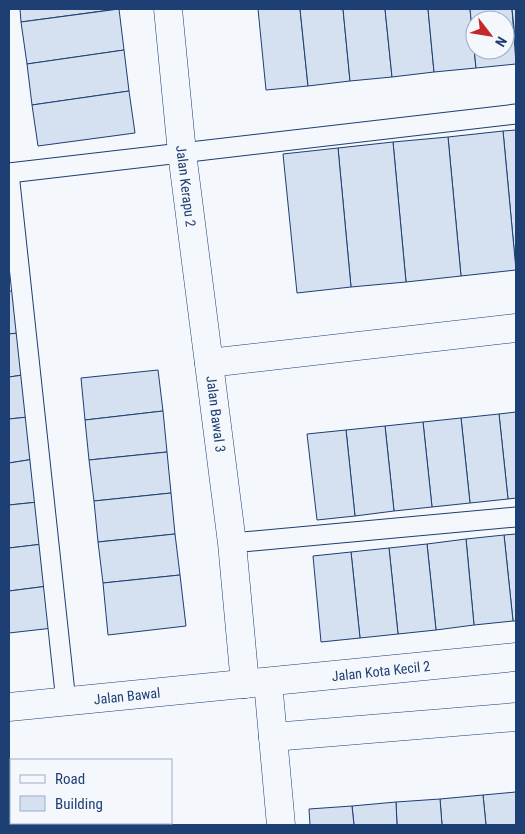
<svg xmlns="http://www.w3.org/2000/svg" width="525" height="834" font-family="'Roboto Condensed',sans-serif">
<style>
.building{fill:#d5e0f0;stroke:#1d3f73;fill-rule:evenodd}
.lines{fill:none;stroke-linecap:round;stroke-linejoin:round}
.lane-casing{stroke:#1d3f73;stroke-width:21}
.street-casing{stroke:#1d3f73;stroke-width:29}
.lane{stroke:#f4f7fb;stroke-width:19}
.street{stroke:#f4f7fb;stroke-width:28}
.labels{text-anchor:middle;stroke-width:4;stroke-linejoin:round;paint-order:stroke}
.street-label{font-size:14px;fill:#1d3f73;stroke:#f4f7fb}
</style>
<rect width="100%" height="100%" fill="#f4f7fb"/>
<g class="building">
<path d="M20 9H117L21 22Z"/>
<path d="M119 9 124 50 27 64 21 22Z"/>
<path d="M258 9H300L308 86 266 90Z"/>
<path d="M300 9H343L350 81 308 86Z"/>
<path d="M343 9H385L392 77 350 81Z"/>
<path d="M385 9H428L434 72 392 77Z"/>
<path d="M428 9H470L476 68 434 72Z"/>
<path d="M470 9H512L516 64 476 68ZM475 20H505V50H475Z"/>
<path d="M512 9H516V46Z"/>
<path d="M124 50 129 91 32 105 27 64Z"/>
<path d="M129 91 135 133 38 146 32 105Z"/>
<path d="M516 130V270L503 131Z"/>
<path d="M503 131 516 270 461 276 448 137Z"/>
<path d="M448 137 461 276 406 282 393 142Z"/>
<path d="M393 142 406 282 351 287 338 148Z"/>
<path d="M338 148 351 287 297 293 283 154Z"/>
<path d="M9 291H13L18 333 9 334Z"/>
<path d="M18 333 23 375 9 377V334Z"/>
<path d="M158 370 163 411 85 420 81 378Z"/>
<path d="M23 375 28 417 9 419V377Z"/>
<path d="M163 411 167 452 89 460 85 420Z"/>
<path d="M516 412V498L508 499 499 414Z"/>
<path d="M499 414 508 499 470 503 461 418Z"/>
<path d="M28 417 34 459 9 463V419Z"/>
<path d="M461 418 470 503 432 507 423 422Z"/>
<path d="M423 422 432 507 394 511 385 426Z"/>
<path d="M385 426 394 511 355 516 346 430Z"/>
<path d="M346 430 355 516 317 520 307 434Z"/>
<path d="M167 452 171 493 94 501 89 460Z"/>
<path d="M34 459 38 502 9 505V463Z"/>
<path d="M171 493 175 534 98 542 94 501Z"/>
<path d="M38 502 43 544 9 548V505Z"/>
<path d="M175 534 180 575 103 583 98 542Z"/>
<path d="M516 534V621H513L504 535Z"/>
<path d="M504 535 513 621 474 625 466 539Z"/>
<path d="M466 539 474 625 436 630 427 544Z"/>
<path d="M43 544 48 586 9 591V548Z"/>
<path d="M427 544 436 630 398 634 389 548Z"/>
<path d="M389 548 398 634 360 638 351 552Z"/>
<path d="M351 552 360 638 321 642 313 556Z"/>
<path d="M180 575 186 626 108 635 103 583Z"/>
<path d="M48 586 53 628 9 633V591Z"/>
<path d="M516 792V825H486L483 795Z"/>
<path d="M483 795 486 825H442L440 799Z"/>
<path d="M440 799 442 825H397L396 802Z"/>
<path d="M396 802 397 825H354L352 806Z"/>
<path d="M352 806 354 825H310L309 809Z"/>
<rect x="23" y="823" width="69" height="2"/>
</g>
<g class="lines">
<defs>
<g id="lane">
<path d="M9 173 66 702"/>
<path d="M9 173 516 114"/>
<path d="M232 543 516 517"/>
</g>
<g id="street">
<path d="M168 9 182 153 232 543 245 684"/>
<path d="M209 363 516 328"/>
<path d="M268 682 281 825"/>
<path d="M9 707 516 657"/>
<path d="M273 737 516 717"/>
</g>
</defs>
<use href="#lane" class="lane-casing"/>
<use href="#street" class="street-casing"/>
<use href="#lane" class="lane"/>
<use href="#street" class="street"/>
</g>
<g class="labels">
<g class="street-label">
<text transform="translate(186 186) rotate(83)" y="5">Jalan Kerapu 2</text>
<text transform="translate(216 414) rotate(83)" y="5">Jalan Bawal 3</text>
<text transform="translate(381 671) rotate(-6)" y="5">Jalan Kota Kecil 2</text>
<text transform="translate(127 696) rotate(-6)" y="5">Jalan Bawal</text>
</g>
</g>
<rect width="525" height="834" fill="none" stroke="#1d3f73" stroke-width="20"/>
<rect x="10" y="759" width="162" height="65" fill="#f4f7fb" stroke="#9eadc5"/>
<rect x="20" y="775" width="25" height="8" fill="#f4f7fb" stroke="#9eadc5"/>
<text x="55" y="784" font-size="15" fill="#1d3f73">Road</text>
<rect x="20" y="796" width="25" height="15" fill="#d5e0f0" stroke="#9eadc5"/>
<text x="55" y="809" font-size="15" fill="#1d3f73">Building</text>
<g transform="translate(490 35) rotate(121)"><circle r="24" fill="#f4f7fb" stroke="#9eadc5"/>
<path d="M0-4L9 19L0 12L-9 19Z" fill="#c62828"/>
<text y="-8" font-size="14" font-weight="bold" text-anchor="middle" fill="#1d3f73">N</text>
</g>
</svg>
